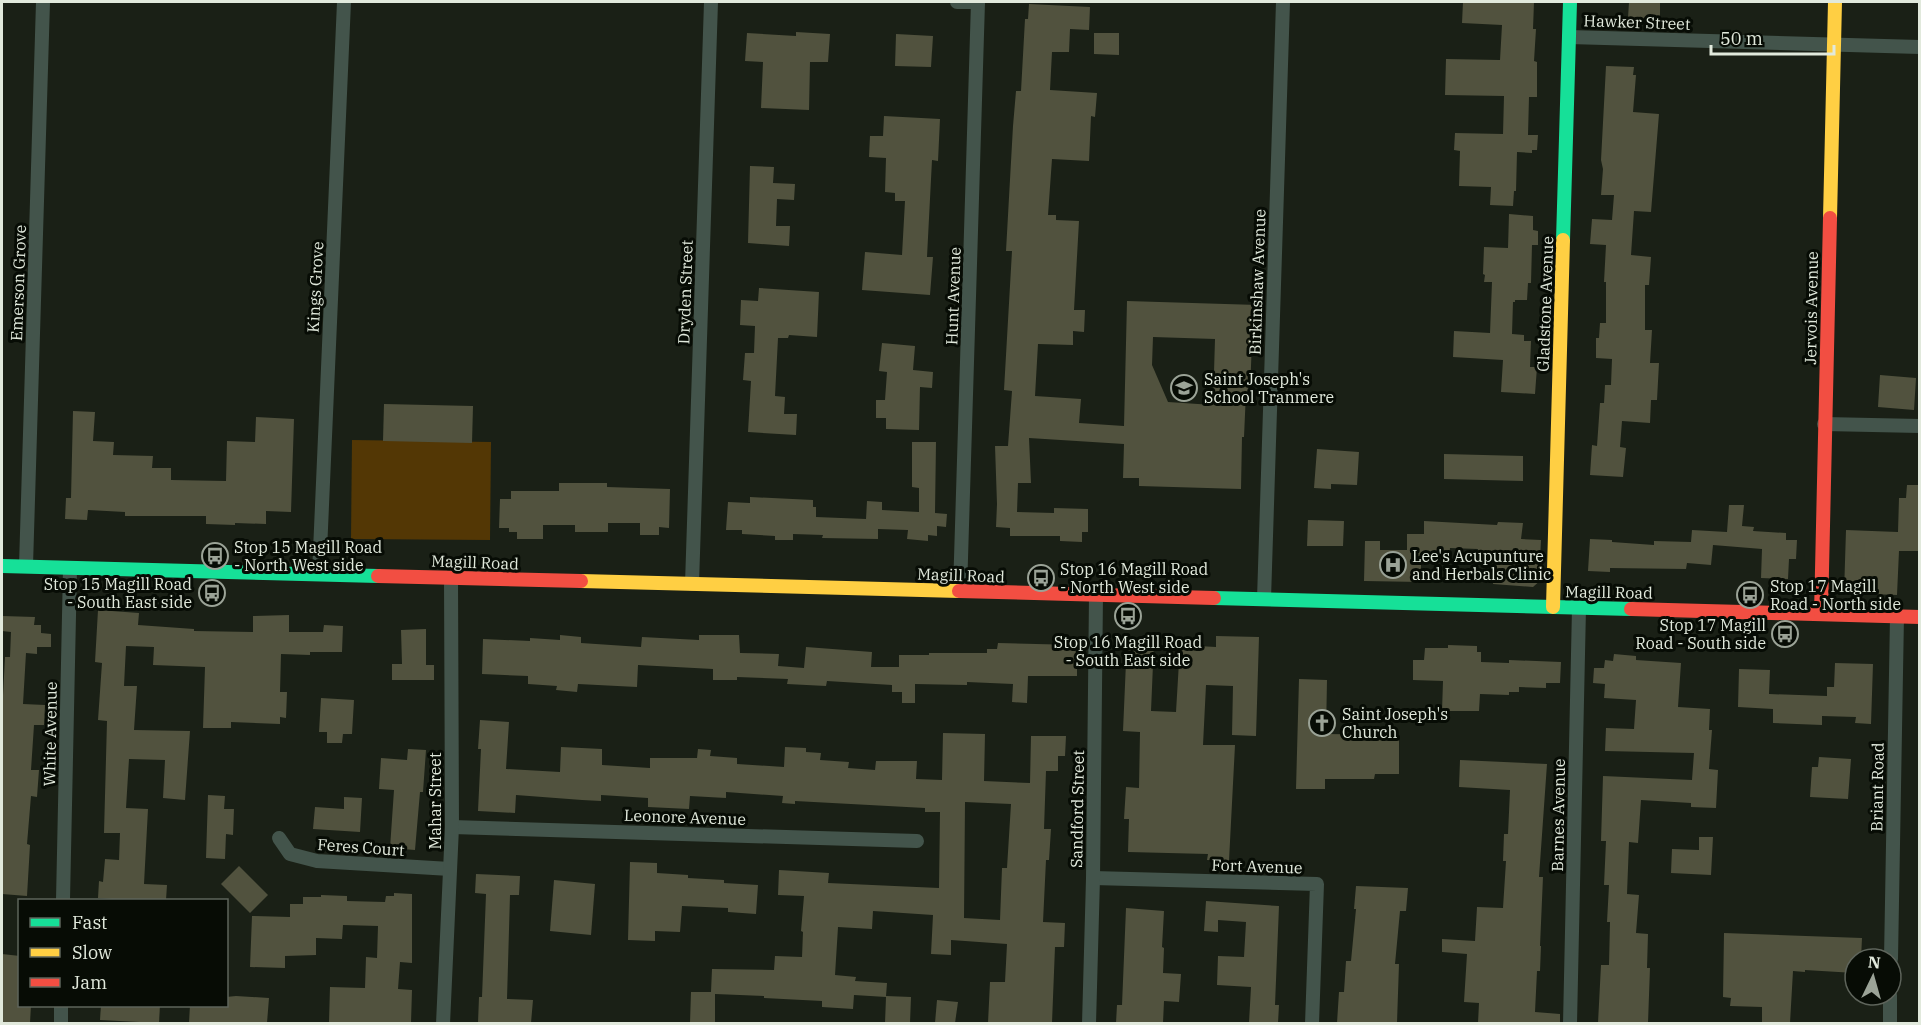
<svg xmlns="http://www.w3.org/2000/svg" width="1921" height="1025" font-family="'IBM Plex Serif',serif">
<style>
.green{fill:#533705}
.building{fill:#51523e;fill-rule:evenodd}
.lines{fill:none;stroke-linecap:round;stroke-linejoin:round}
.street{stroke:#43544b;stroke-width:14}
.fast{stroke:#16e098;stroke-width:14}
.slow{stroke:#ffcf43;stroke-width:14}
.jam{stroke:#f24e42;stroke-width:14}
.labels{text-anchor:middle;stroke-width:6;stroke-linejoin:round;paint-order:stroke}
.street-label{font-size:16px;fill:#e1e9dc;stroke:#070c05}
.poi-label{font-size:16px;fill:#e1e9dc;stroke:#070c05;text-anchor:start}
</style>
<rect width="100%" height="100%" fill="#1a2016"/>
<path class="green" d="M352 440 491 442 490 540 351 539Z"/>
<g class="building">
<path d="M1463 2H1534L1533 29H1536L1534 61 1537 62V97H1529L1528 135H1538L1537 150H1532V153L1517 152 1516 191H1514L1513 206 1490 205 1491 187 1459 186 1460 151 1454 150 1455 133 1503 134 1504 96 1445 95 1446 59 1500 60 1502 25 1462 23Z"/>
<path d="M1629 2H1660V20L1628 18Z"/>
<path d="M1029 4 1090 7 1089 30 1070 29 1069 52H1052L1050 90 1097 93 1095 117 1091 116 1089 161 1052 159 1048 215H1056V220L1079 221 1074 310H1085L1084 332 1073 331V345L1038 344 1035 396 1081 399 1079 423 1124 426 1127 301 1258 305 1257 340H1252L1250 392H1246L1244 437H1242L1241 489 1139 486V478H1123L1124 444 1029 438 1031 483H1018L1017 512 1054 513V508L1088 509V532H1082V542L1060 541V536H1010V528L996 527 997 504 995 446H1008L1012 391 1004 390 1012 251H1006L1013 126 1016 91H1021L1025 19H1028ZM1153 337 1215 339 1213 405 1168 402 1152 365Z"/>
<path d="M796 32 830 34 828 62H810L809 110 761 108 763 62 745 61 747 33 796 36Z"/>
<path d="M1094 33H1119V55L1094 54Z"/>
<path d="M896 34 933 36 931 67 895 66Z"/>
<path d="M1606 66 1634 67 1633 75H1636L1633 112 1659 114 1651 212 1634 211 1631 255 1651 257 1649 285H1645V330H1652L1650 363H1659L1657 400H1651L1650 423 1622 421 1620 447 1626 448 1623 477 1590 475 1592 445 1597 446 1600 403H1604L1605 385H1611L1612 359 1596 358V338H1599L1600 323H1606V282H1604L1606 245 1590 244 1592 219 1612 220 1614 195H1601L1603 169 1601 160Z"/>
<path d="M884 116 940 119 938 161 932 160 927 257H933L930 295 862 290 865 252 902 255 905 201H895V193L885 192 886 158 869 157 870 136H883Z"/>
<path d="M750 166 774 167 773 183 795 184 794 200 777 199 776 226H790L789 246 748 243Z"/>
<path d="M1509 214 1533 216V230L1538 231V245H1532L1531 283H1528L1527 300H1515V302H1513L1512 334 1524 335V341H1531L1530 367H1537L1535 394 1501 392 1503 360 1453 357 1454 331 1490 333 1492 282H1484L1485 275 1483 274 1484 247 1508 248Z"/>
<path d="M759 288 819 292 817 337 789 335 788 338H778L775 396 785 397 784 414H797L796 435 748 432 751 381 743 380 745 353H754L755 326 740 325 741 300 758 301Z"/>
<path d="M882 343 915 346 913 370 933 372 932 388 920 387 919 430 886 429V418H876V400H885L887 372 879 371Z"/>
<path d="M1880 375 1916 378 1914 410 1878 407Z"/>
<path d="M384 404 473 406 472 443 383 441Z"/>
<path d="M73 411 95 412 93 441 114 442 113 455 153 456 152 468H171V480L226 481 227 441 255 442 256 417 294 419 291 512 266 511V524L235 523V525L206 524V516H125V512L88 510 87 520 65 519 66 498H71Z"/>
<path d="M912 442H936L935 513 947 514 946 527 937 526V536L928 535V541L907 539 908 530 878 529V539L822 538 823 535 793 534V540H775V536L742 534V530H726L728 502 750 503V497L813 500V507H816V517L866 519 867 501 882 502V510L919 512V488L912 487Z"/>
<path d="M1317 449 1359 452 1357 485 1331 484V489L1314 488Z"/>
<path d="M1444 454 1523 456V481L1444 479Z"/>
<path d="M559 483H607V487L670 489 669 528 659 527V535H640V523H608V532H575V525H543V539H517V532H509V528H499L500 499H511V491H559Z"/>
<path d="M1907 485H1920V551H1899L1897 595 1844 593 1846 530 1898 532 1899 498H1906Z"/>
<path d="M1729 505H1744L1742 526 1754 527 1753 531 1786 533V540H1797L1796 559H1789L1788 579 1761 578 1762 549 1713 545 1711 565 1687 563 1686 569 1610 568V572L1588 571 1590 539 1612 540V542L1654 545V541L1691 542 1692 530 1727 532Z"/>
<path d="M1308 520 1344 521 1343 546H1307Z"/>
<path d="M1424 521 1497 525 1498 522 1523 523 1521 539 1541 540 1540 560H1542V579L1533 587 1493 584 1495 558 1477 557 1478 549 1450 548 1449 560 1421 558V582L1364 581 1365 541H1380V550H1407V534H1424Z"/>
<path d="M98 610 139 613 138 625 194 629V631L253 632V616L289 615V632H323L324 625 343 626 342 652H310V655L281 654 280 692H287L286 718 280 717V724L231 722V728H203L205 667 153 665 154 647 126 646 124 686H137L134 730 190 731 185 800 163 798 165 760 129 759 126 808 148 809 144 884 167 885 166 900H112V899L98 898 99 881 103 882 105 859 119 860 120 833H104L107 721 98 720 102 663 95 662Z"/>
<path d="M2 616 35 617 34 625H41V633L51 634V647H37V654L26 653 23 704 45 705 44 725H34L31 770H39L37 797 31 796 27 844 30 845 27 896 2 894V714L5 657H10L11 632 2 631Z"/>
<path d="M426 629V665H434V680H392V664H402L401 630Z"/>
<path d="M560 635 581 637V643L641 647 642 637 699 640V635H739L740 653 779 654 778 666 804 668 806 647 872 652 871 667H899V655H929V653H987V649H997L998 643 1077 645V676H1028L1027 703 1012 702 1013 684 967 682V685L915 684V703H902V692H892V685L827 681 826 686 787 684 788 679 737 677V680H713V669L638 665 637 687 578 684 577 692 556 690 557 686 528 684V676L482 674 483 639 530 641V638L560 640Z"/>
<path d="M1216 636 1259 637 1256 736 1232 735 1233 686 1206 685 1203 745H1235L1229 861 1207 860 1208 854 1128 852 1129 819H1124L1126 787 1139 788 1140 732 1123 731 1127 639 1154 641 1151 711 1176 712 1180 645 1216 647Z"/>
<path d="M1448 645 1477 646V652H1481V662L1509 663V660L1561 662 1560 683H1546V688L1519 687V692H1509V695L1480 694 1479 711H1442L1443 681 1413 680V660H1424L1425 648H1448Z"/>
<path d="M1614 654 1636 656V660L1681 663 1678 707 1710 709 1709 730H1712L1709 769 1718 770 1716 808 1691 807V803L1641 800 1638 843 1629 842 1627 894 1639 895 1636 933 1648 934 1647 968H1650L1648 1023H1598L1601 965H1609L1610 922H1607L1609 885H1604L1606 841H1601L1603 776 1692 780 1694 753 1605 751 1606 728 1634 729 1636 700 1604 698 1605 684 1593 683 1594 668H1604L1605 660 1613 661Z"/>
<path d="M1835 663 1873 664 1871 724 1855 723 1856 717 1822 716V725L1773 723V709L1738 707 1739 669 1770 670 1769 694 1827 696V687H1834Z"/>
<path d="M1299 679 1327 680 1326 734 1399 735V774H1375L1374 779H1325V789H1296Z"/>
<path d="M321 698 354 700 352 734H343L342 743H327V732H319Z"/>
<path d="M480 720 509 722 506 769 560 772 561 747 602 749V765L650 768V758H697L698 749 711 750 710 756 737 758V764L784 767 785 747 806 748V752L821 753 820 760 849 762 848 768 875 770 876 761H917L916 779 942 780 943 733 985 734 984 781 1030 783 1031 736H1066L1065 756H1058V771H1046L1044 829H1051L1049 860H1046L1043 922 1065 923 1064 947H1055L1052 1023H988L990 982H1005L1007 944 951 940V955L931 954 933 915 873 911 872 929 838 927 835 975 856 977 855 981 887 983 886 996 911 997 910 1023H885L886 997 854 995 853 1009 822 1007V1001L764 998V996L715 994V1023H690L691 992H711L712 969 774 970 775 956 802 957 803 932 801 931 804 896 778 895 779 870 829 873 828 883 939 888 940 812H925V808L795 801V804L782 803 783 796 726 792V798L690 796 689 809 648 807V798L601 795V801L582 800 516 795 515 813 478 811 481 749H478ZM965 802 1011 804 1007 868H1002L1000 920 964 918Z"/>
<path d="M408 749 426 750 423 792H420L415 850 390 848 394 790 379 789 381 758 407 760Z"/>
<path d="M1819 757 1851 759 1848 799 1810 797 1812 767H1818Z"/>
<path d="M1460 760 1547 764 1539 877H1543L1540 946H1541L1540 971H1537L1535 1012 1560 1014V1023H1478L1479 1003 1464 1002 1467 954 1442 952V939L1475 941 1477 907 1503 908 1506 861H1503L1504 834H1508L1510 790 1459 787Z"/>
<path d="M208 795 225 796 224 809H234L233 835 226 834 225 859 206 858Z"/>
<path d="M344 797 362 798 360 832 313 829 315 807 344 809Z"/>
<path d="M1699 837H1713L1711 875 1671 873 1672 849 1699 850Z"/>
<path d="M630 862 657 863V873L688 875V878L724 880V883L758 885 756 914 728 912V908L682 906 680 932 655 931V941L628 940Z"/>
<path d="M239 866 268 895 250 913 221 884Z"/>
<path d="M476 874 520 876 519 895H510L507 999 533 1000 531 1023H478L479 997H482L486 894 475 893Z"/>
<path d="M554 880 595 884 591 935 550 931Z"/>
<path d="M1356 886 1408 888 1406 911H1400L1395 964H1399L1397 1023H1337L1339 992H1344L1346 961H1351L1356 909H1354Z"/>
<path d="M394 893 412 894V963L400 962 398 989 412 990 411 1023H329L330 987 365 988 366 957 377 958 378 926 343 925 342 939 316 938V955L285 956V968L250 967 252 916 290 917V904H303V897H321V895L347 896V901L385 902 386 896H394Z"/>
<path d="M1206 901 1279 906 1275 1005H1279L1278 1023H1249L1251 987 1217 985 1218 956 1244 957 1246 922 1218 920V932L1204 931Z"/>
<path d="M1126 908 1164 911 1162 947 1164 948 1163 973 1181 974 1179 1002 1164 1001 1163 1023H1116L1117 1005H1122Z"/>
<path d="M1724 933 1862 938 1861 959H1855V973L1805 970V972L1793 971 1790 1023H1762V1007L1730 1006 1731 998 1723 997Z"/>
<path d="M2 954 20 956V1005H31L30 1023H2Z"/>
<path d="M236 996 269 998 267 1023H189L190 1005H226V997Z"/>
<path d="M937 1000 958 1002 955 1023H935Z"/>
<path d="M101 1005H160L159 1023 100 1020Z"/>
</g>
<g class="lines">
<g class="street">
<path d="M957 2H978"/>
<path d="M1569 37 1920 47"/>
<path d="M1824 424 1920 426"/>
<path d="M26 566 43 2"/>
<path d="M319 574 344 2"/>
<path d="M692 584 711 2"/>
<path d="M960 591 978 2"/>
<path d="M1264 599 1283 2"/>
<path d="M452 827 917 841"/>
<path d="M279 838 290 854 317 861 450 869"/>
<path d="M1093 878 1317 884 1312 1024"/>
<path d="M63 900 70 568"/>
<path d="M1891 959 1897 616"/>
<path d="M61 1024V1006"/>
<path d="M443 1024 452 827 451 578"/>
<path d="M1089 1024 1093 878 1096 595"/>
<path d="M1570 1024 1579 608"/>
<path d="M1890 1024V995"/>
</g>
<g class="fast">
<path d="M1563 240 1570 2"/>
<path d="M2 566 378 576"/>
<path d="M1214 598 1631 609"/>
</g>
<g class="slow">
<path d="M1830 218 1835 2"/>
<path d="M581 581 959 591"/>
<path d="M1553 607 1563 240"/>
</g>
<g class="jam">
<path d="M378 576 581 581"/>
<path d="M959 591 1214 598"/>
<path d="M1631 609 1920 617"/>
<path d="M1821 614 1830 218"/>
</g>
</g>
<defs>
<symbol id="school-ring" viewBox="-11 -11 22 22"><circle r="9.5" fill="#070c05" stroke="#9ba397" stroke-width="1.5"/><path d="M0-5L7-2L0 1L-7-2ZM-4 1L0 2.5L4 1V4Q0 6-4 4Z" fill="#9ba397"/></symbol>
<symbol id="bus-ring" viewBox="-11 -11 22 22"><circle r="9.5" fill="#070c05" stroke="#9ba397" stroke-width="1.5"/><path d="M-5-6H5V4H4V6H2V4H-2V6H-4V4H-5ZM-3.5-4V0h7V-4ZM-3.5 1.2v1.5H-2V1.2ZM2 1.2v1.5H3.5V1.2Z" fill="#9ba397"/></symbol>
<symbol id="hospital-ring" viewBox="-11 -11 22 22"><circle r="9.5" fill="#070c05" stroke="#9ba397" stroke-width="1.5"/><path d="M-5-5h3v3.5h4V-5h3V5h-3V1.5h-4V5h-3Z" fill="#9ba397"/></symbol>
<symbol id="church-ring" viewBox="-11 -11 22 22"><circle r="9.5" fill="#070c05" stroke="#9ba397" stroke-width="1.5"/><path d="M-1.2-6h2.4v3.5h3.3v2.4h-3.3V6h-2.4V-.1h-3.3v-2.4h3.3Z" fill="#9ba397"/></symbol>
</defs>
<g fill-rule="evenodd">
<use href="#school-ring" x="1169" y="373" width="30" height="30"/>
<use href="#bus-ring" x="200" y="541" width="30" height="30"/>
<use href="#hospital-ring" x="1378" y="550" width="30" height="30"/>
<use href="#bus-ring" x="1026" y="563" width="30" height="30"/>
<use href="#bus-ring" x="197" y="578" width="30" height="30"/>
<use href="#bus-ring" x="1735" y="580" width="30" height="30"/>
<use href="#bus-ring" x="1113" y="601" width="30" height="30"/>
<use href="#bus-ring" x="1770" y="619" width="30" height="30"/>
<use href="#church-ring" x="1307" y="708" width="30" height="30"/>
</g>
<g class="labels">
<g class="street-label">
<text transform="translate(1637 22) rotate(2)" y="6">Hawker Street</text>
<text transform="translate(1257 282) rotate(-88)" y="6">Birkinshaw Avenue</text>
<text transform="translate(18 283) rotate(-88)" y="6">Emerson Grove</text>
<text transform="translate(315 287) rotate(-87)" y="6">Kings Grove</text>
<text transform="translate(685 292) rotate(-88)" y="6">Dryden Street</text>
<text transform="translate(953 296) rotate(-88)" y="6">Hunt Avenue</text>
<text transform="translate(1545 304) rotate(-88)" y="6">Gladstone Avenue</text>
<text transform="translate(1811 308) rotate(-89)" y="6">Jervois Avenue</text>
<text transform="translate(475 562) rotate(2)" y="6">Magill Road</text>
<text transform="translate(961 575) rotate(2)" y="6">Magill Road</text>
<text transform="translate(1609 592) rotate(1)" y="6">Magill Road</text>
<text transform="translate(50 734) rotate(-89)" y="6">White Avenue</text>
<text transform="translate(1877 787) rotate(-89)" y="6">Briant Road</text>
<text transform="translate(435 801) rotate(-90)" y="6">Mahar Street</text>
<text transform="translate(1077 809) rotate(-89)" y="6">Sandford Street</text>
<text transform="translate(1558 815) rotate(-89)" y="6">Barnes Avenue</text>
<text transform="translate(685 817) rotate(2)" y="6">Leonore Avenue</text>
<text transform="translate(361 847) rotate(4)" y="6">Feres Court</text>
<text transform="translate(1257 866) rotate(2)" y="6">Fort Avenue</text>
</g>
<g class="poi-label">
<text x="1204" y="385">Saint Joseph's<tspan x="1204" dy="18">School Tranmere</tspan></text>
<text x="234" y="553">Stop 15 Magill Road<tspan x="234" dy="18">- North West side</tspan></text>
<text x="1412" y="562">Lee's Acupunture<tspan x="1412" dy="18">and Herbals Clinic</tspan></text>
<text x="1060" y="575">Stop 16 Magill Road<tspan x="1060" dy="18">- North West side</tspan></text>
<text x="192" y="590" text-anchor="end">Stop 15 Magill Road<tspan x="192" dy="18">- South East side</tspan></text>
<text x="1770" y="592">Stop 17 Magill<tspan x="1770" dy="18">Road - North side</tspan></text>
<text x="1766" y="631" text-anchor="end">Stop 17 Magill<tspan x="1766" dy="18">Road - South side</tspan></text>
<text x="1128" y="648" text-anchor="middle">Stop 16 Magill Road<tspan x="1128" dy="18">- South East side</tspan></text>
<text x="1342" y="720">Saint Joseph's<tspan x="1342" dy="18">Church</tspan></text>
</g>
</g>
<rect width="1921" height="1025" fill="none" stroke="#e1e9dc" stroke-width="6"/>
<rect x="18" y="899" width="210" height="108" fill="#070c05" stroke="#5e645b" stroke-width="1.5"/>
<rect x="30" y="918" width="30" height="9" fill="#16e098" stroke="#5e645b" stroke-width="1.5"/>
<text x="72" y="929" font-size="18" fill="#e1e9dc">Fast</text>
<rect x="30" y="948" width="30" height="9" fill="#ffcf43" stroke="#5e645b" stroke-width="1.5"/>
<text x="72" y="959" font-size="18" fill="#e1e9dc">Slow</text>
<rect x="30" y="978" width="30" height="9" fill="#f24e42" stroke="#5e645b" stroke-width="1.5"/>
<text x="72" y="989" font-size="18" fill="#e1e9dc">Jam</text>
<g transform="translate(1873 977) rotate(5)"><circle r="28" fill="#070c05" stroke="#5e645b" stroke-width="1.5"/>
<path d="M0-4.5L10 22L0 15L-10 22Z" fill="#9ba397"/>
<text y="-9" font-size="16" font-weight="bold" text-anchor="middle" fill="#e1e9dc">N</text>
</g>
<path d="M1711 45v9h123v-9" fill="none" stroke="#e1e9dc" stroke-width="3"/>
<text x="1720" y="45" font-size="18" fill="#e1e9dc" stroke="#070c05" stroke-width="4.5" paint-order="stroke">50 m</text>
</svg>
